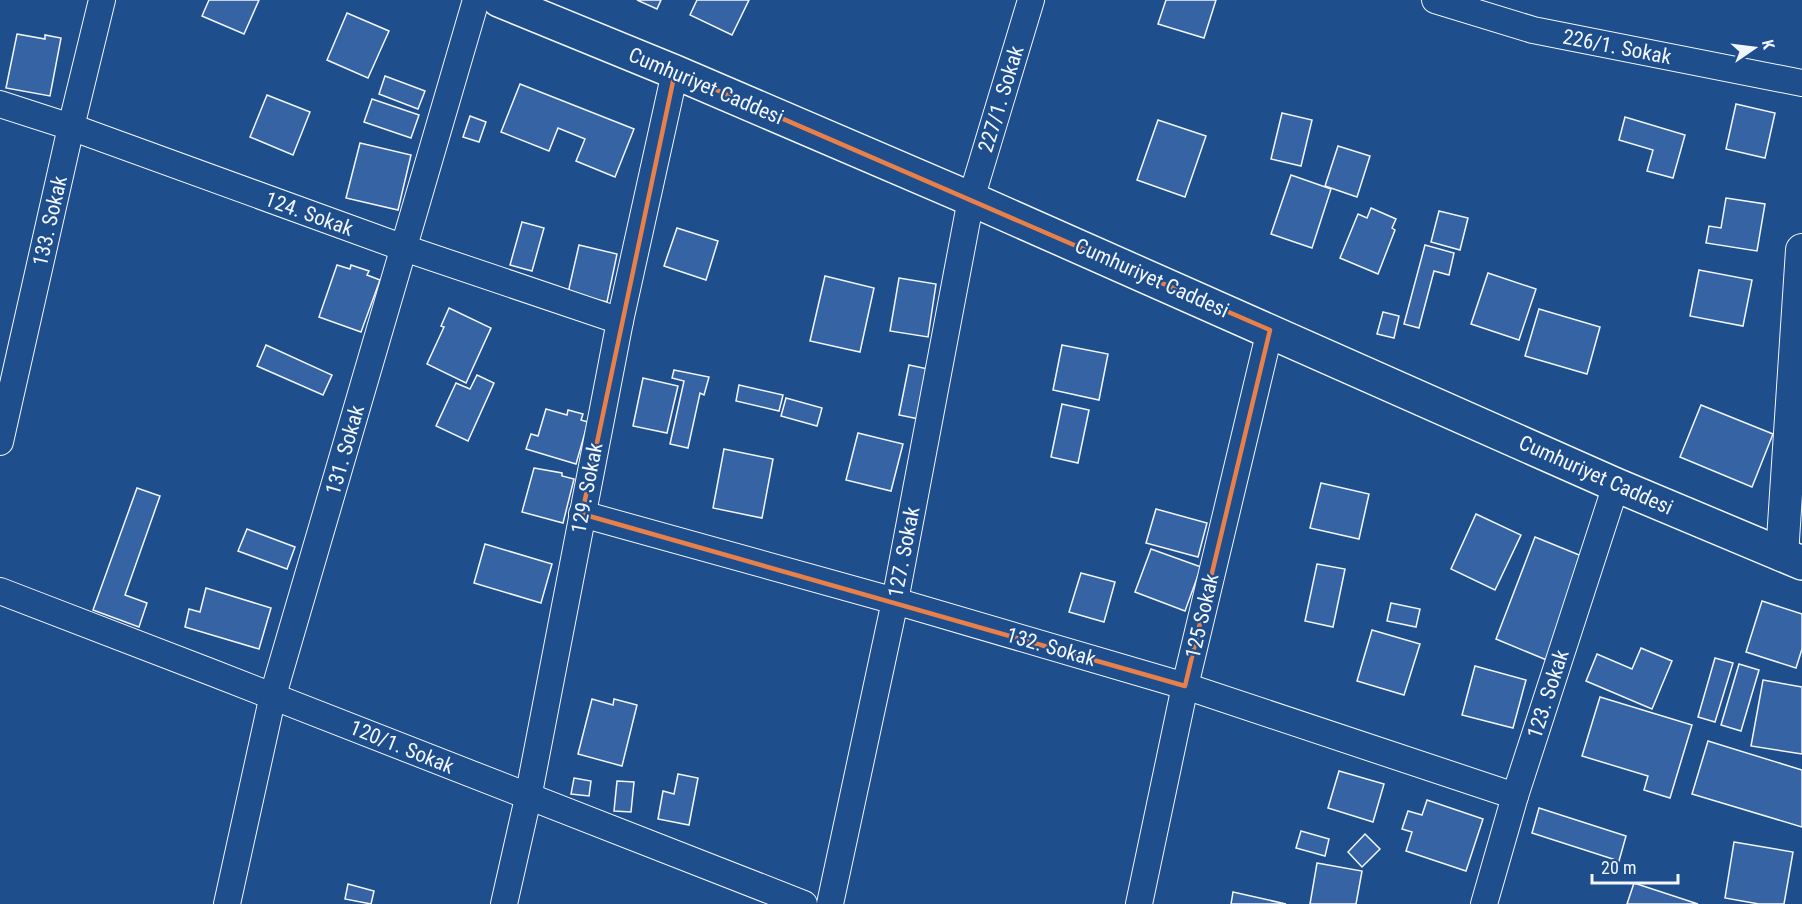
<svg xmlns="http://www.w3.org/2000/svg" width="1802" height="904" font-family="'Roboto Condensed',sans-serif">
<style>
.building{fill:#3563a3;stroke:#f2f6ff;stroke-width:1.5}
.lines{fill:none;stroke-linecap:round;stroke-linejoin:round}
.minor-casing{stroke:#f2f6ff;stroke-width:28}
.tertiary-casing{stroke:#f2f6ff;stroke-width:34}
.secondary-casing{stroke:#f2f6ff;stroke-width:36}
.minor{stroke:#1f4e8c;stroke-width:26}
.tertiary{stroke:#1f4e8c;stroke-width:32}
.secondary{stroke:#1f4e8c;stroke-width:33}
.marked{fill:none;stroke:#ea8049;stroke-width:4.5;stroke-linejoin:round}
.labels{text-anchor:middle;stroke-width:4.5;stroke-linejoin:round;paint-order:stroke}
.street-label{font-size:21px;fill:#f2f6ff;stroke:#1f4e8c}
</style>
<rect width="100%" height="100%" fill="#1f4e8c"/>
<g class="building">
<path d="M209 0H259L244 34 202 16Z"/>
<path d="M637 0H661L657 9Z"/>
<path d="M697 0H749L732 35 690 15Z"/>
<path d="M1166 0H1216L1204 38 1158 24Z"/>
<path d="M347 13 389 31 368 78 327 60Z"/>
<path d="M17 34 45 39V35L61 38 50 96 6 88Z"/>
<path d="M385 76 425 91 418 109 379 94Z"/>
<path d="M520 84 634 129 615 177 576 161 585 139 558 128 549 151 501 132Z"/>
<path d="M267 95 310 112 293 155 250 137Z"/>
<path d="M372 99 419 115 411 138 364 122Z"/>
<path d="M1736 104 1775 113 1765 158 1726 149Z"/>
<path d="M1282 113 1312 120 1301 166 1271 159Z"/>
<path d="M470 116 486 122 479 142 463 137Z"/>
<path d="M1625 117 1685 135 1673 178 1647 171 1653 150 1619 140Z"/>
<path d="M1158 120 1206 136 1185 197 1137 180Z"/>
<path d="M360 143 411 155 398 210 346 198Z"/>
<path d="M1338 146 1370 156 1357 197 1325 186Z"/>
<path d="M1291 175 1331 189 1312 248 1271 234Z"/>
<path d="M1726 198 1765 204 1757 251 1706 243 1709 226 1721 228Z"/>
<path d="M1371 208 1396 219 1392 228 1395 230 1378 274 1340 258 1358 214 1367 218Z"/>
<path d="M1439 211 1468 218 1460 250 1431 242Z"/>
<path d="M522 222 544 228 532 271 510 265Z"/>
<path d="M677 228 718 241 706 280 664 266Z"/>
<path d="M579 245 617 254 607 302 568 293Z"/>
<path d="M1425 245 1454 253 1449 275 1434 271 1419 328 1404 324Z"/>
<path d="M337 265 350 269 351 265 369 271 367 275 380 280 361 332 319 317Z"/>
<path d="M1699 270 1752 280 1743 326 1690 316Z"/>
<path d="M1488 273 1536 289 1519 340 1471 324Z"/>
<path d="M825 276 874 288 860 352 810 341Z"/>
<path d="M899 278 936 284 928 337 890 331Z"/>
<path d="M449 308 491 328 466 383 427 364 444 327 441 326Z"/>
<path d="M1539 309 1600 327 1587 374 1525 356Z"/>
<path d="M1383 312 1399 316 1394 338 1377 334Z"/>
<path d="M266 345 332 375 323 395 257 366Z"/>
<path d="M1062 345 1108 354 1099 400 1053 390Z"/>
<path d="M909 365 933 370 924 420 899 415Z"/>
<path d="M674 370 709 377 704 395 700 393 688 448 670 444 684 381 672 378Z"/>
<path d="M477 375 494 383 468 441 436 426 456 383 470 389Z"/>
<path d="M643 378 678 386 667 433 633 426Z"/>
<path d="M739 385 783 395 779 411 736 401Z"/>
<path d="M786 398 822 408 817 426 781 416Z"/>
<path d="M1062 404 1089 410 1078 463 1051 457Z"/>
<path d="M1701 405 1773 434 1752 487 1680 457Z"/>
<path d="M546 409 567 415 568 410 583 414 581 420 588 422 576 464 526 449 531 434 538 436Z"/>
<path d="M858 433 903 444 891 491 846 480Z"/>
<path d="M724 449 773 459 762 518 713 508Z"/>
<path d="M534 468 562 473V476L574 479 563 523 522 512Z"/>
<path d="M1321 483 1369 494 1359 539 1310 528Z"/>
<path d="M137 488 160 496 125 595 147 603 139 627 93 610Z"/>
<path d="M1156 509 1207 523 1198 557 1146 543Z"/>
<path d="M1476 514 1521 535 1495 590 1451 569Z"/>
<path d="M247 529 295 547 287 569 238 551Z"/>
<path d="M1535 537 1589 559 1549 661 1496 639Z"/>
<path d="M485 544 552 564 541 603 474 583Z"/>
<path d="M1151 549 1201 567 1185 611 1135 592Z"/>
<path d="M1317 564 1345 569 1333 627 1305 621Z"/>
<path d="M1081 573 1115 582 1104 622 1069 612Z"/>
<path d="M206 588 271 608 259 649 185 627 189 609 200 612Z"/>
<path d="M1762 601 1802 614V649L1796 668 1746 652Z"/>
<path d="M1391 603 1420 609 1416 627 1387 621Z"/>
<path d="M1372 630 1420 644 1404 695 1357 681Z"/>
<path d="M1641 648 1672 661 1652 709 1586 681 1597 654 1632 669Z"/>
<path d="M1715 658 1733 663 1715 722 1698 717Z"/>
<path d="M1739 664 1759 670 1741 731 1721 725Z"/>
<path d="M1475 666 1526 680 1513 728 1462 715Z"/>
<path d="M1763 680 1802 687V754L1751 746Z"/>
<path d="M1600 697 1692 725 1670 798 1644 790 1648 776 1582 756Z"/>
<path d="M592 699 613 705 614 699 637 705 622 766 578 754Z"/>
<path d="M1708 741 1802 770V827L1692 794Z"/>
<path d="M1339 771 1384 784 1373 822 1328 808Z"/>
<path d="M678 774 698 778 689 825 658 819 663 791 674 794Z"/>
<path d="M574 778 591 781 589 796 571 794Z"/>
<path d="M617 781 634 782 631 812 614 811Z"/>
<path d="M1427 800 1483 819 1466 871 1406 851 1412 832 1402 829 1408 811 1422 815Z"/>
<path d="M1539 808 1626 836 1619 861 1532 833Z"/>
<path d="M1301 831 1329 839 1325 856 1296 848Z"/>
<path d="M1365 834 1380 849 1362 867 1348 852Z"/>
<path d="M1734 842 1793 852 1784 904H1759L1725 898Z"/>
<path d="M1317 863 1362 871 1356 904H1310Z"/>
<path d="M1634 883 1698 904H1627Z"/>
<path d="M348 884 374 891 371 904 345 899Z"/>
<path d="M1233 892 1286 904H1231Z"/>
</g>
<g class="lines">
<defs>
<g id="minor">
<path d="M1435 0 1533 30 1802 83"/>
<path d="M0 104 71 127 404 248 620 321"/>
<path d="M0 442 71 127 102 0"/>
<path d="M582 514 895 601 1185 686 1515 796"/>
<path d="M0 591C269 693 536 801 804 904"/>
<path d="M227 904 273 695 476 0"/>
<path d="M504 904 528 798 620 321 675 72"/>
<path d="M830 904 895 601 971 199 1031 0"/>
<path d="M1139 904 1185 686 1270 330"/>
<path d="M1484 904 1515 796 1616 485"/>
</g>
<path id="tertiary" d="M1782 555 1802 250"/>
<path id="secondary" d="M499 0 675 72 971 199 1616 485 1802 563"/>
</defs>
<use href="#minor" class="minor-casing"/>
<use href="#tertiary" class="tertiary-casing"/>
<use href="#secondary" class="secondary-casing"/>
<use href="#minor" class="minor"/>
<use href="#tertiary" class="tertiary"/>
<use href="#secondary" class="secondary"/>
</g>
<path class="marked" d="M675 72 1270 330 1185 686 582 514Z"/>
<g class="labels">
<g class="street-label">
<text transform="translate(1617 47) rotate(11)" y="7">226/1. Sokak</text>
<text transform="translate(706 86) rotate(23)" y="7">Cumhuriyet Caddesi</text>
<text transform="translate(1001 99) rotate(-73)" y="7">227/1. Sokak</text>
<text transform="translate(309 214) rotate(20)" y="7">124. Sokak</text>
<text transform="translate(50 221) rotate(-77)" y="7">133. Sokak</text>
<text transform="translate(1152 278) rotate(24)" y="7">Cumhuriyet Caddesi</text>
<text transform="translate(345 450) rotate(-74)" y="7">131. Sokak</text>
<text transform="translate(1596 475) rotate(24)" y="7">Cumhuriyet Caddesi</text>
<text transform="translate(587 488) rotate(-79)" y="7">129. Sokak</text>
<text transform="translate(904 552) rotate(-79)" y="7">127. Sokak</text>
<text transform="translate(1202 616) rotate(-77)" y="7">125 Sokak</text>
<text transform="translate(1051 647) rotate(16)" y="7">132. Sokak</text>
<text transform="translate(1548 694) rotate(-72)" y="7">123. Sokak</text>
<text transform="translate(402 747) rotate(22)" y="7">120/1. Sokak</text>
</g>
</g>
<g transform="translate(1754 48) rotate(76)" stroke="#1f4e8c" stroke-width="4.5" paint-order="stroke">
<path d="M0-4.5L10 22L0 15L-10 22Z" fill="#f2f6ff"/>
<text y="-9" font-size="16" font-weight="bold" text-anchor="middle" fill="#f2f6ff">K</text>
</g>
<path d="M1592 874v9h86v-9" fill="none" stroke="#f2f6ff" stroke-width="3"/>
<text x="1601" y="874" font-size="18" fill="#f2f6ff" stroke="#1f4e8c" stroke-width="4.5" paint-order="stroke">20 m</text>
</svg>
